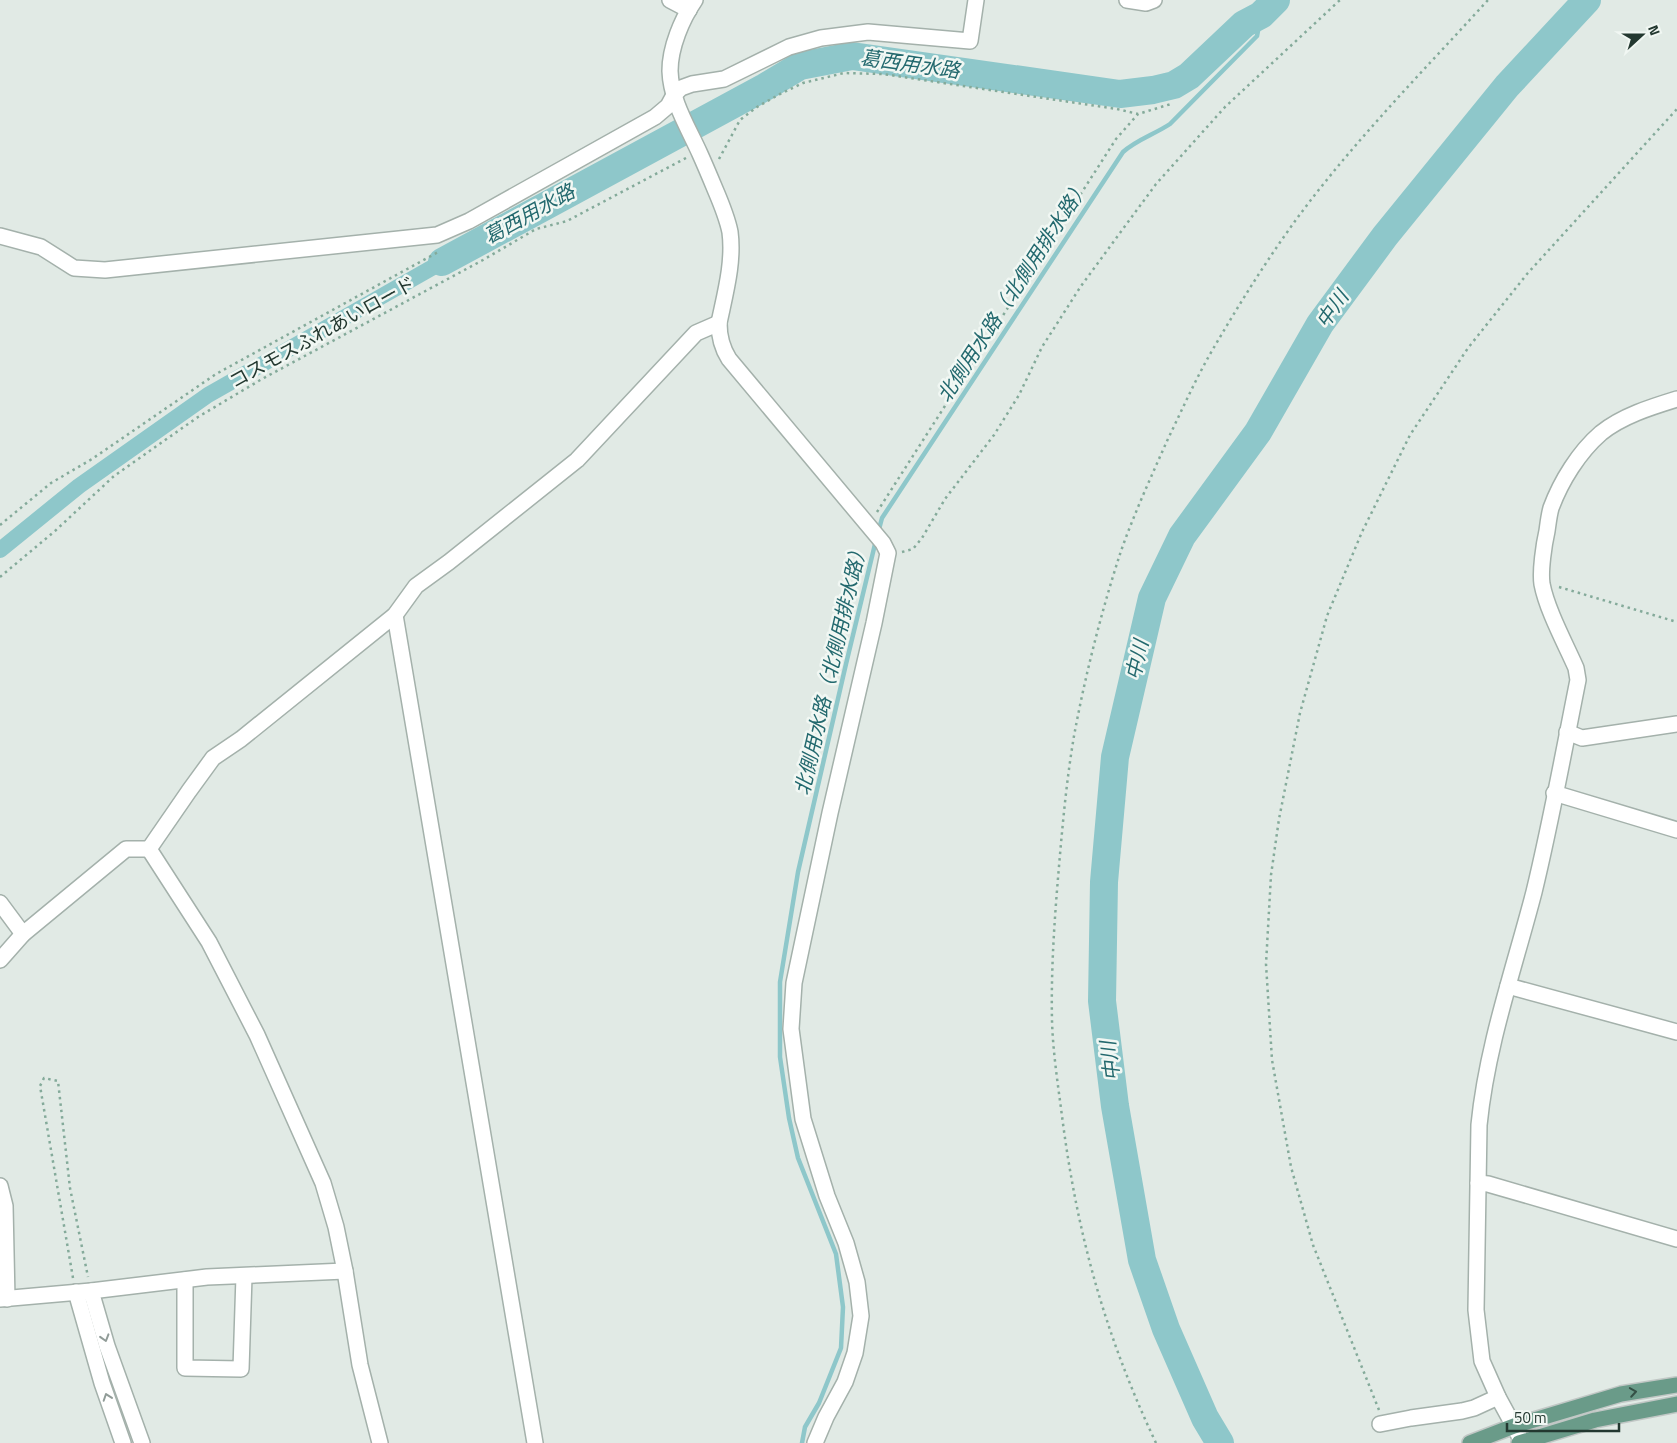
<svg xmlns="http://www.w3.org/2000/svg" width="1677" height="1443" font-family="'Titillium Web','Noto Sans JP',sans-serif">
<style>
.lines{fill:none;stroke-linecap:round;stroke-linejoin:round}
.stream{stroke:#8ec7ca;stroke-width:4.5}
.canal{stroke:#8ec7ca;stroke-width:16}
.river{stroke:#8ec7ca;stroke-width:28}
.minor-casing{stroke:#a4b1ab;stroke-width:18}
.major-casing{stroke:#c1c7c5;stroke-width:18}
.path{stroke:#84aa9a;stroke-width:2.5;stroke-dasharray:2.5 4;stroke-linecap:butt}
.minor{stroke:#fff;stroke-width:15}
.major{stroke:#6a9b89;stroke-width:15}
.oneway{stroke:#919c98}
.oneway2{stroke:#355146}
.labels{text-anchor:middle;stroke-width:5;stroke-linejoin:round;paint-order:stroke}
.street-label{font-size:19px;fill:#233830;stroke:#f1f7f3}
.water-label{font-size:20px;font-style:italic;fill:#23696e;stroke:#f1f7f3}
</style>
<rect width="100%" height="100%" fill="#e1eae5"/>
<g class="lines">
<g class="stream">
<path d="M878 533 882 518 1123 152C1136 140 1155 134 1170 124L1257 36 1261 15"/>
<path d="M802 1443 805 1427 819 1403 841 1348 843 1307 836 1254 798 1158 789 1118 780 1057V982L798 872 846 664 876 540"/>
</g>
<path class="canal" d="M0 550 79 486 208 395 442 262"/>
<g class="river">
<path d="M442 262 765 87 800 66 852 56 1120 94 1153 90 1174 85 1189 76 1244 24 1261 15 1276 0"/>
<path d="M1220 1443 1205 1418 1166 1329 1142 1260 1115 1106 1102 1001 1104 882 1115 757 1152 598 1182 536 1258 432 1320 324 1385 236 1507 86 1587 0"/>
</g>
<defs>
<g id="minor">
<path d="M670 0 689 10"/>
<path d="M695 0C682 19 670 47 670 71 671 101 688 127 700 154 705 165 710 177 715 189 721 203 727 217 730 232 734 262 725 294 719 323 719 337 722 348 729 359L883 543 888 553 874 623 830 813 794 983 791 1029 803 1119 827 1196 846 1243 857 1282 861 1316 855 1353 845 1382 826 1417 815 1443"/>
<path d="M1127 0 1146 3 1154 0"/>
<path d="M0 236 41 247 74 268 105 270 437 235 469 221 655 117 668 106 674 95 681 88 692 84 724 79 789 47 821 38 868 32 970 41 976 0"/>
<path d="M395 615 535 1443"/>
<path d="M1567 732 1582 738 1677 724"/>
<path d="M1554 793 1677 830"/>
<path d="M149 849 189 791 213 758 241 739 395 615 416 586 449 562 577 460 696 333 719 323"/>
<path d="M149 849 209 942 257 1035 323 1183 336 1227 345 1271 360 1365 380 1443"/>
<path d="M0 903 23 934"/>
<path d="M0 960 23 934 126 849H149"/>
<path d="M1508 986 1677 1032"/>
<path d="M1478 1183 1488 1184 1677 1239"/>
<path d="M0 1186 5 1206 7 1299"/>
<path d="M185 1280V1368L241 1369 244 1276"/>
<path d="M91 1291 107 1346 142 1443"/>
<path d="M76 1292 102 1383 123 1443"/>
<path d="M0 1299 91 1291 207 1277 345 1271"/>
<path d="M1380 1424 1411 1418 1462 1411 1474 1408 1498 1397"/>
<path d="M1523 1443 1498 1397 1482 1361 1476 1310 1479 1125C1487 1045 1514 969 1534 892 1551 822 1564 750 1578 680L1576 668C1565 643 1547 610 1542 584 1540 571 1544 544 1547 531 1548 524 1549 515 1551 508 1561 481 1579 452 1601 433 1622 416 1651 407 1677 399"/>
</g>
<g id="major">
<path d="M1470 1443 1514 1426 1621 1394 1677 1385"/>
<path d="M1519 1443 1595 1420 1677 1404"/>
</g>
</defs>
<use href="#minor" class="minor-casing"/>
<use href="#major" class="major-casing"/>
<g class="path">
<path d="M719 159 740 120 757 107 780 94 803 83 844 73 883 74 1117 109 1138 114 1171 104"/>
<path d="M877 512 1116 139 1138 114"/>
<path d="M0 525 51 483 92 459 216 374 440 251"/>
<path d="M902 552 913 549 922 538 945 499 994 435 1019 395 1042 347 1081 286 1156 184 1225 107 1340 0"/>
<path d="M0 577 55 531 114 476 198 417 262 379 483 260 536 229 567 221 686 158"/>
<path d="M1559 587 1677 622"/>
<path d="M73 1278 40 1086 44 1078 58 1081 70 1188 88 1277"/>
<path d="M1379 1410 1313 1245 1291 1167 1272 1060 1266 964 1271 875 1279 819 1300 713 1327 616 1362 532 1410 435 1468 348 1527 274 1677 109"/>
<path d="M1156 1443C1105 1335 1077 1234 1062 1116 1058 1085 1053 1053 1052 1021 1051 973 1054 926 1058 878 1062 831 1066 783 1074 736 1085 676 1102 609 1121 551 1134 514 1151 477 1167 441 1182 410 1196 378 1213 349 1241 301 1271 253 1304 209 1360 135 1426 68 1488 0"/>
</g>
<use href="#minor" class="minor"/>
<use href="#major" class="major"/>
</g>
<defs><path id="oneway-chevron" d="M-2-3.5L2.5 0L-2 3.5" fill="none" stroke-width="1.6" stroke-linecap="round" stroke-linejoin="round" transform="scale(1.25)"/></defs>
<g class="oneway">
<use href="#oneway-chevron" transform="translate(105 1338) rotate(73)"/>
<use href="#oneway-chevron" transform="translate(107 1397) rotate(-109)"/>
</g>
<use class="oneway2" href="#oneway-chevron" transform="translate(1633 1392) rotate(-9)"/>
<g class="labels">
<g class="street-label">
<text transform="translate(322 332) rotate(-29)" y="7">コスモスふれあいロード</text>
</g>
<g class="water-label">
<text transform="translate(910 64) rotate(8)" y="7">葛西用水路</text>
<text transform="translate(529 214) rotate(-29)" y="7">葛西用水路</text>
<text transform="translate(1013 291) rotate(-57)" y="7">北側用水路（北側用排水路）</text>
<text transform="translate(1332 309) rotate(-55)" y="7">中川</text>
<text transform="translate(1137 660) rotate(-77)" y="7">中川</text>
<text transform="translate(831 668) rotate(-77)" y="7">北側用水路（北側用排水路）</text>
<text transform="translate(1110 1061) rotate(-97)" y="7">中川</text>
</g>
</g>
<g transform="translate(1642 35) rotate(69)" stroke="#f1f7f3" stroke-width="4" paint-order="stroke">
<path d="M0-4L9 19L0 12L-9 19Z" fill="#233830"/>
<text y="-8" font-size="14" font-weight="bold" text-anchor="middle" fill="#233830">N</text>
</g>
<path d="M1507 1423v8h112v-8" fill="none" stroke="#233830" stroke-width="2.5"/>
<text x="1514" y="1423" font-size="15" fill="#233830" stroke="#f1f7f3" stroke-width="4" paint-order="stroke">50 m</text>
</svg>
